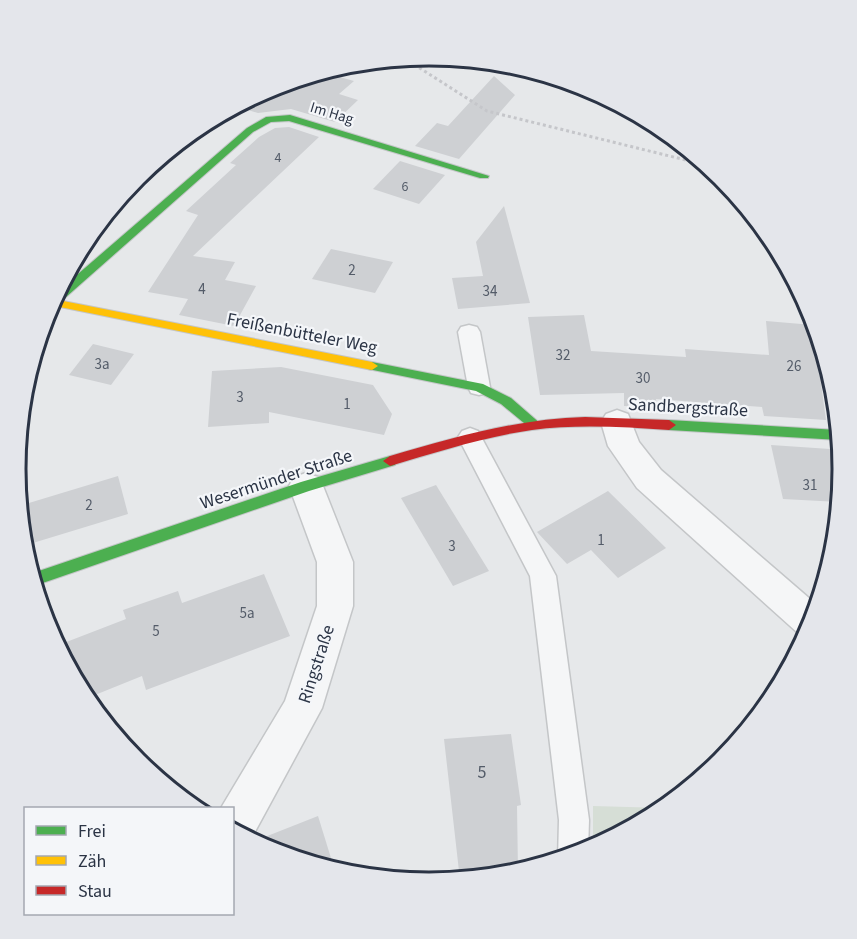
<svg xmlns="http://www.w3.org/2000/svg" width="857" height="939" font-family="'Source Sans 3',sans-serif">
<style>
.green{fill:#d6ded6}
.building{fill:#ced0d3}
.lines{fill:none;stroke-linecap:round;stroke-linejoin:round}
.lane-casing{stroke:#c4c6c8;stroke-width:3}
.street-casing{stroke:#c4c6c8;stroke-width:3}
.fast-casing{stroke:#c4c6c8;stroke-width:2}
.slow-casing{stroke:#c4c6c8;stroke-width:2}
.jam-casing{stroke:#c4c6c8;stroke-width:2}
.path{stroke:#c5c6ca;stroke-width:3;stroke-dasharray:3 3;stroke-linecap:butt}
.lane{fill:#f5f6f7;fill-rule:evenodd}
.street{fill:#f5f6f7;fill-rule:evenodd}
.fast{fill:#4caf50;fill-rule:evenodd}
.slow{fill:#ffc107;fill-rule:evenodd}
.jam{fill:#c62828;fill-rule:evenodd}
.labels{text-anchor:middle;stroke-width:4.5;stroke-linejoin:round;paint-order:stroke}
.far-number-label{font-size:14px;fill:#545c69}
.far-street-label{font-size:15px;fill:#2b3445;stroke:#f4f6f9}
.number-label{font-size:15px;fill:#545c69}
.street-label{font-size:18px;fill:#2b3445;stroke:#f4f6f9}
.near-number-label{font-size:18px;fill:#545c69}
.rim{fill:none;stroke:#2b3445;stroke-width:3}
</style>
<rect width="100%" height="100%" fill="#e6e8ea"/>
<path class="green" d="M593 806 664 808 593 848Z"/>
<g class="building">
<path d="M322 72 354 81 339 94 358 100 335 122 291 109 258 113 235 106 271 87Z"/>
<path d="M494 76 515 95 459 159 415 146 437 123 448 126Z"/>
<path d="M289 127 319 137 193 256 235 262 225 280 256 286 234 326 179 315 188 299 148 292 198 215 186 211 236 165 230 163 259 137 275 128Z"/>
<path d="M400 161 445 175 419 204 373 189Z"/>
<path d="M504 206 530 303 458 309 452 278 483 276 476 242Z"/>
<path d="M331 249 393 262 375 293 312 279Z"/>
<path d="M584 315 591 351 686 357 685 349 769 355 766 321 813 325 826 420 764 416 762 407 656 399 657 407 624 406V393L540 395 528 317Z"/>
<path d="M93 344 134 354 111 385 69 375Z"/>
<path d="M281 367 373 385 392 414 384 435 269 412V423L208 427 212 371Z"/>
<path d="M771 445 830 449 832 461 841 462 839 502 783 499Z"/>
<path d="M118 476 128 514 23 546 19 506Z"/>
<path d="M436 485 489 571 453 586 401 498Z"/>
<path d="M608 491 666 548 618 578 591 550 567 564 537 532Z"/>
<path d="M264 574 290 636 146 690 142 676 85 699 56 646 126 619 123 610 178 591 182 603Z"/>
<path d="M511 734 521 805 517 806 518 872 460 880 444 739Z"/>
<path d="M318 816 335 871 270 851 252 842Z"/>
</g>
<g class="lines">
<defs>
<g id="lane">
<path d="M469 325 477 327 480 332 490 387 487 393 479 395 471 393 468 387 458 332 461 327Z"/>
<path d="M470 428 478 431 556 576 589 820 588 851 558 860 559 820 530 576 458 437 462 431Z"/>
</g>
<g id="street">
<path d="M617 410 628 414 639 442 661 470 817 605 806 637 799 634 637 488 608 446 601 422 606 414Z"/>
<path d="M306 473 318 477 323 486 353 562V606L322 708 250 841 232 831V808H221L285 701 317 606V562L289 486 294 477Z"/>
</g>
<g id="fast">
<path d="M290 115 489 176 488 178H480L289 121 271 122 253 132 57 305H50L56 293 247 128 266 117Z"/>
<path d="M372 362 483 384 511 398 542 425 540 428H530L501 404 476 391 368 369 366 366Z"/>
<path d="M669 420 838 430 839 440 669 430 662 425Z"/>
<path d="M390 456 397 461 395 465 309 491 34 586 30 574 301 482Z"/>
</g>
<path id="slow" d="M53 299 372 362 378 366 372 370 50 305Z"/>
<path id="jam" d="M585 417 669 420 676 425 669 430C624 427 577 424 532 430 483 437 437 452 390 466L383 461 390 456C455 437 517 419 585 417Z"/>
</defs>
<use href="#lane" class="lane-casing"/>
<use href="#street" class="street-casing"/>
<use href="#fast" class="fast-casing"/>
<use href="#slow" class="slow-casing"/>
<use href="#jam" class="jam-casing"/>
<path class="path" d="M404 58 487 111 706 165"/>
<use href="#lane" class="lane"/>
<use href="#street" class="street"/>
<use href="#fast" class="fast"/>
<use href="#slow" class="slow"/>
<use href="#jam" class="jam"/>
</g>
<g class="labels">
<g class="far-number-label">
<text x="278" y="162">4</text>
<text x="405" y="191">6</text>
</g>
<g class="far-street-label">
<text transform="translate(332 113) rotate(17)" y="5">Im Hag</text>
</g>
<g class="number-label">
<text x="352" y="275">2</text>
<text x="202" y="294">4</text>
<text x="490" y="296">34</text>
<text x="563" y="360">32</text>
<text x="102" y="369">3a</text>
<text x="794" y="371">26</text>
<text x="643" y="383">30</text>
<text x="240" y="402">3</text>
<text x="347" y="409">1</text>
<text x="810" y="490">31</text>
<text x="89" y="510">2</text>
<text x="601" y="545">1</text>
<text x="452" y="551">3</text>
<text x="247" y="618">5a</text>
<text x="156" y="636">5</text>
</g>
<g class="street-label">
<text transform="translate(302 333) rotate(11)" y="6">Freißenbütteler Weg</text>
<text transform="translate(688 407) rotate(3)" y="6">Sandbergstraße</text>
<text transform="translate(276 479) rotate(-18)" y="6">Wesermünder Straße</text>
<text transform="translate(316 664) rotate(-72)" y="6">Ringstraße</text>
</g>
<g class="near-number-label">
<text x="482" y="778">5</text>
</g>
</g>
<path d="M0 0H857V939H0ZM26 469a403 403 0 1 1 806 0a403 403 0 1 1-806 0Z" fill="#e4e6eb" fill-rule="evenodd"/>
<path class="rim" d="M26 469a403 403 0 1 1 806 0a403 403 0 1 1-806 0Z"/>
<rect x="24" y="807" width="210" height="108" fill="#f4f6f9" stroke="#a4a8b1" stroke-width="1.5"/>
<rect x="36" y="826" width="30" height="9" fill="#4caf50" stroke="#a4a8b1" stroke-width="1.5"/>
<text x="78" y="837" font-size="18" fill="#2b3445">Frei</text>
<rect x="36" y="856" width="30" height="9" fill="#ffc107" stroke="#a4a8b1" stroke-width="1.5"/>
<text x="78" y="867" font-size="18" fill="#2b3445">Zäh</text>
<rect x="36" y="886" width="30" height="9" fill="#c62828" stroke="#a4a8b1" stroke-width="1.5"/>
<text x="78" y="897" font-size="18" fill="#2b3445">Stau</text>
</svg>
